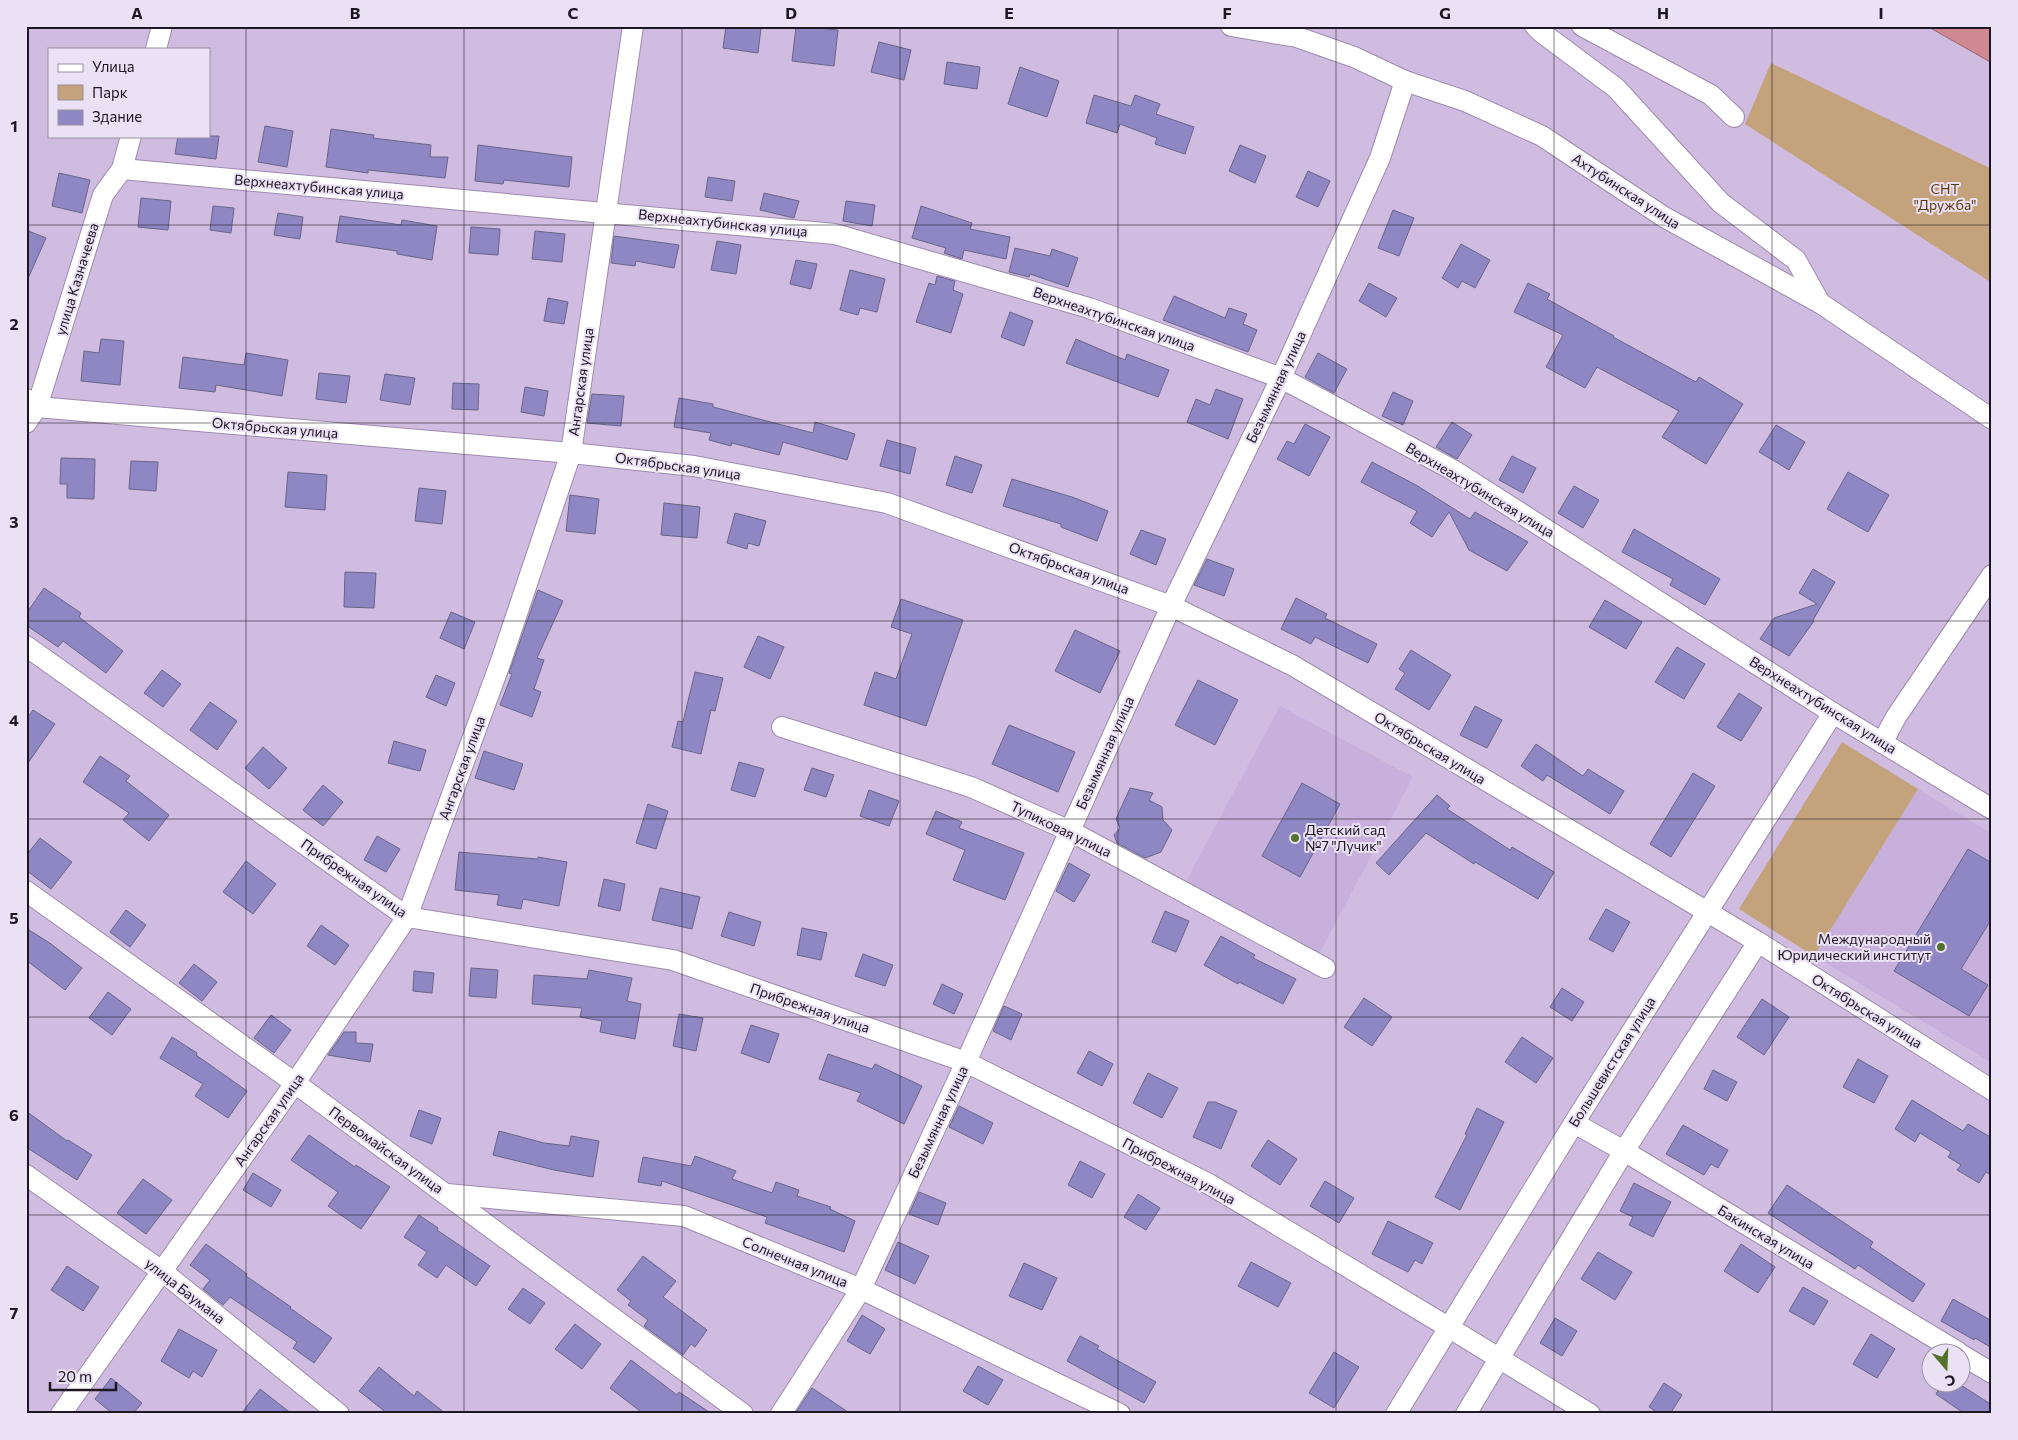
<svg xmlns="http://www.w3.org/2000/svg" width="2018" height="1440" font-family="Commissioner,sans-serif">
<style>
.built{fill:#c7b0db}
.green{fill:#c4a27c}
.water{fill:#d08893;stroke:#9a6671}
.building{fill:#8f87c4;stroke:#686588}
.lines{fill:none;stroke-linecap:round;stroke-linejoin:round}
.minor-casing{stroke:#9d8aad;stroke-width:22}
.minor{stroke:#fff;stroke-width:20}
.grid{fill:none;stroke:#1d1623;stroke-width:1;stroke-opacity:0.55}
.poi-dot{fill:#54732a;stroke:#ebe1f4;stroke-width:2}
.labels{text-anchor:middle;stroke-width:4;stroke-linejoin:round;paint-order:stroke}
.street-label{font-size:14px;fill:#1d1623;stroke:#ebe1f4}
.park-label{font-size:14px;fill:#59390e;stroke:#ebe1f4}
.poi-label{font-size:14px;fill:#1d1623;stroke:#ebe1f4;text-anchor:start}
.neatline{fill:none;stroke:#1d1623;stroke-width:2}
.grid-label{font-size:16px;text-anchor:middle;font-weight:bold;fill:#1d1623}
</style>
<rect width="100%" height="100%" fill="#cfbce0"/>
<g class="built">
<path d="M1280 706 1413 777 1319 954 1185 883Z"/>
<path d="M1918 789 1992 834V1063L1814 956Z"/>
</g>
<g class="green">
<path d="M1771 63 1992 169V283L1745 124Z"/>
<path d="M1842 742 1918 789 1814 956 1739 909Z"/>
</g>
<path class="water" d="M1927 26H1992V63Z"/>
<g class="building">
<path d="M726 26 761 28 758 53 723 48Z"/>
<path d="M796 26 838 30 834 66 792 61Z"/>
<path d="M879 42 911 50 904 80 871 72Z"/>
<path d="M947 62 980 67 977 89 944 84Z"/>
<path d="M1020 67 1059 81 1047 117 1008 104Z"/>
<path d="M1094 95 1131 106 1135 95 1160 104 1156 114 1194 127 1185 154 1155 144 1157 138 1120 124 1117 133 1086 123Z"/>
<path d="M265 126 293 131 287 167 258 162Z"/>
<path d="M331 129 374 135 373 138 431 145 430 157H448L445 178 368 170V173L326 167Z"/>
<path d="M178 136H219L216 159 175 154Z"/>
<path d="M478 145 572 157 569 187 504 180 503 184 475 181Z"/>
<path d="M1240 145 1266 156 1255 183 1229 171Z"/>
<path d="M1308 171 1330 181 1318 207 1296 197Z"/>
<path d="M59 173 90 180 82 213 52 206Z"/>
<path d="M708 177 735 181 732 201 705 197Z"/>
<path d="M764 193 799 201 794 218 760 210Z"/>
<path d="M141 198 171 201 168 230 138 227Z"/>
<path d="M846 201 875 205 872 226 843 221Z"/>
<path d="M213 206 234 208 231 233 210 230Z"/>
<path d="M921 206 972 223 970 229 1010 237 1006 259 964 250 962 259 944 253 946 248 912 238Z"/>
<path d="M1393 210 1414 218 1399 256 1378 248Z"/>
<path d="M278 213 303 217 300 239 274 235Z"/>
<path d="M340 216 401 225 402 220 437 226 432 260 397 254V251L336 242Z"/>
<path d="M471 227 500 229 498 255 469 253Z"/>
<path d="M26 230 46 238 26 283Z"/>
<path d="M535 231 565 234 562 262 532 259Z"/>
<path d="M614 236 679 245 674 268 636 261 635 266 611 263Z"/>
<path d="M717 241 741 245 736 274 711 270Z"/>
<path d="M1461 244 1490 260 1475 288 1462 281 1458 288 1442 278Z"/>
<path d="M1015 248 1050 256 1052 249 1078 258 1068 287 1030 274 1029 277 1009 272Z"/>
<path d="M796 260 817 264 811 289 790 284Z"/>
<path d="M850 270 885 279 877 312 860 308 858 315 840 310Z"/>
<path d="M937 276 955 281 953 290 963 294 951 333 916 322 929 283 935 285Z"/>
<path d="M1369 283 1397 298 1386 317 1359 301Z"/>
<path d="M1528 283 1550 294 1547 299 1614 336 1613 337 1696 382 1699 377 1743 404 1706 464 1662 437 1679 411 1597 367 1585 388 1546 367 1563 335 1514 312Z"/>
<path d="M1174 296 1225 318 1229 308 1247 314 1243 324 1257 330 1248 352 1163 320Z"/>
<path d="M548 298 568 302 564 324 544 321Z"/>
<path d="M1010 312 1033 321 1024 346 1001 337Z"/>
<path d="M101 339 124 341 120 385 81 381 84 351 99 353Z"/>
<path d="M1076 339 1125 360 1127 354 1169 370 1158 397 1066 363Z"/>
<path d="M246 353 288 360 282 396 216 385 215 392 179 388 183 357 244 365Z"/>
<path d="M1318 353 1347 369 1334 393 1305 377Z"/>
<path d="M319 373 350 376 346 403 316 399Z"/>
<path d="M385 374 415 378 410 405 380 400Z"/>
<path d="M453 383 479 384 478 410 452 409Z"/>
<path d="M525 387 548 391 544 416 521 412Z"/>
<path d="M1216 389 1243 399 1228 439 1187 422 1196 399 1210 405Z"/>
<path d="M1393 392 1413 401 1403 425 1382 416Z"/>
<path d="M592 394 624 396 621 426 587 423Z"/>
<path d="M679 398 713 404V407L813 433 815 422 855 434 847 460 783 442 779 455 732 443 731 446 709 440 711 433 674 427Z"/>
<path d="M1452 422 1472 435 1457 459 1436 447Z"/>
<path d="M1305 424 1330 437 1309 476 1277 459 1287 441 1294 444Z"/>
<path d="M1776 425 1805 442 1789 470 1759 452Z"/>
<path d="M887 440 916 448 910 474 880 466Z"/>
<path d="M955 456 982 465 972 493 946 485Z"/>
<path d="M1512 456 1536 468 1523 493 1499 480Z"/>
<path d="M61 458 95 459 94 499 67 498V484H60Z"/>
<path d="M131 461 158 462 156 491 129 489Z"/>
<path d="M1372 462 1416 485 1470 519 1475 512 1528 542 1507 571 1469 550 1449 512 1432 537 1410 523 1417 511 1361 482Z"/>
<path d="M288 472 327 475 325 510 285 507Z"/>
<path d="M1848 472 1889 495 1868 532 1827 509Z"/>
<path d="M1012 479 1072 497 1108 511 1097 541 1061 527V524L1003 506Z"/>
<path d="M1574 486 1599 500 1583 528 1558 513Z"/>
<path d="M419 488 446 491 442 524 415 521Z"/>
<path d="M570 495 599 499 595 534 566 531Z"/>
<path d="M664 503 700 507 697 538 661 535Z"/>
<path d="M735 513 766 521 759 546 748 543 747 549 727 543Z"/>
<path d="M1634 529 1720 579 1705 605 1670 585 1673 579 1622 552Z"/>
<path d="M1141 530 1166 539 1156 565 1130 554Z"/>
<path d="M1207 559 1234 569 1224 596 1194 585Z"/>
<path d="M1813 569 1835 582 1813 620 1814 621 1789 656 1760 639 1774 618 1817 604 1799 593Z"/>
<path d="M345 572 376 573 374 608 344 607Z"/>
<path d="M44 588 81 613 79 617 123 651 106 673 63 641 58 647 26 625V614Z"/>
<path d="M538 590 563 601 537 658 544 660 534 689 541 692 532 717 500 705 512 674 509 673Z"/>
<path d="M1296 598 1327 614 1325 618 1377 644 1368 663 1315 637 1311 644 1281 629Z"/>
<path d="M901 599 963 620 926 726 864 705 875 672 896 679 912 634 891 627Z"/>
<path d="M1605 600 1642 622 1626 649 1589 627Z"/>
<path d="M451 612 475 622 464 649 440 638Z"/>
<path d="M1075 630 1120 651 1100 693 1055 671Z"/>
<path d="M758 636 784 647 770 679 744 667Z"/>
<path d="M1677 647 1705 664 1684 699 1655 682Z"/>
<path d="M1411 650 1451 675 1429 710 1395 689 1405 673 1399 669Z"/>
<path d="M162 670 181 684 163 707 144 693Z"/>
<path d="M695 672 723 678 715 711 711 710 701 754 672 747 678 721 683 722Z"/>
<path d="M436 675 455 683 446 706 426 697Z"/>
<path d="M1198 680 1238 700 1215 745 1175 725Z"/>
<path d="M1739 693 1762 708 1741 741 1717 727Z"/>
<path d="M210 702 237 721 217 750 190 730Z"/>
<path d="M1475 706 1502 720 1487 748 1460 735Z"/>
<path d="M33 710 55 724 26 766V720Z"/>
<path d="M1009 725 1075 752 1058 792 992 764Z"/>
<path d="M394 741 426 750 420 771 388 763Z"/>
<path d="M1536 744 1583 776 1588 769 1624 791 1610 814 1547 775 1543 781 1521 766Z"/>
<path d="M263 747 287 768 269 789 245 768Z"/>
<path d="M484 751 523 764 514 790 475 778Z"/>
<path d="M100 756 130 776 126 781 169 815 149 841 123 820 129 813 83 782Z"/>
<path d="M739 762 764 769 755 797 731 790Z"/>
<path d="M812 768 834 775 826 797 804 790Z"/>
<path d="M1693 773 1715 786 1671 857 1650 844Z"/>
<path d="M1302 783 1340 804 1300 877 1262 856Z"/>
<path d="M323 785 343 802 323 826 303 810Z"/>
<path d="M1130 788 1153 793 1149 800 1162 807 1163 820 1172 830 1161 852 1145 858 1117 843 1114 835 1120 828 1116 819Z"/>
<path d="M869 790 899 801 889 826 860 816Z"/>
<path d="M1437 795 1450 806 1447 809 1510 850 1512 847 1554 872 1538 899 1475 862 1474 864 1426 833 1389 875 1376 863Z"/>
<path d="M648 804 668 811 656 849 636 843Z"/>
<path d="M936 811 962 822 959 828 1024 853 1005 900 953 880 965 850 926 834Z"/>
<path d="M377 836 400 849 386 872 364 860Z"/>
<path d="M40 838 72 862 51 889 26 870V856Z"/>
<path d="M1968 849 1992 863V918L1961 969 1988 985 1969 1016 1894 971Z"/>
<path d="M459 852 537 859 538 857 567 862 559 906 523 899 521 909 497 905 499 895 455 890Z"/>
<path d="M246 861 276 884 253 914 223 892Z"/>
<path d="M1069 863 1090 875 1074 902 1056 891Z"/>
<path d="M604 879 625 884 620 911 598 906Z"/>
<path d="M660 888 700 897 692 929 652 920Z"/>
<path d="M1606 909 1630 922 1613 952 1589 939Z"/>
<path d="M126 910 146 925 130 947 110 932Z"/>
<path d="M1165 911 1189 921 1176 952 1152 942Z"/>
<path d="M729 912 761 922 754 946 721 936Z"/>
<path d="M321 925 349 945 335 965 307 946Z"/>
<path d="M26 928 51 944 82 968 65 990 26 960Z"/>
<path d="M802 928 827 933 821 960 797 955Z"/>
<path d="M1221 936 1255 955 1253 958 1296 979 1283 1004 1239 982 1238 984 1204 965Z"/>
<path d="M863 954 893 965 885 986 855 976Z"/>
<path d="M194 964 217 982 202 1001 179 983Z"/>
<path d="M471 968 498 970 496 998 469 996Z"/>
<path d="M589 970 632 978 627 1001 641 1004 635 1039 600 1032 602 1021 580 1017 582 1008 532 1004 534 975 587 979Z"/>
<path d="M414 971 434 973 432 993 413 991Z"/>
<path d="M942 984 963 994 954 1014 933 1004Z"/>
<path d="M1562 988 1584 1002 1572 1021 1550 1007Z"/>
<path d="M108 992 131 1009 112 1035 89 1018Z"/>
<path d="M1364 998 1392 1017 1372 1046 1344 1027Z"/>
<path d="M1762 999 1789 1017 1764 1055 1737 1037Z"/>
<path d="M1004 1006 1022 1014 1011 1040 993 1031Z"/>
<path d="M679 1014 703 1018 696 1051 673 1046Z"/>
<path d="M271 1015 291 1030 274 1053 254 1038Z"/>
<path d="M751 1025 779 1034 769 1063 741 1053Z"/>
<path d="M344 1032H356V1043L373 1044 370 1062 328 1055Z"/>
<path d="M172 1037 197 1053 196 1055 247 1091 228 1118 195 1096 203 1084 160 1058Z"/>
<path d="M1522 1037 1553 1058 1536 1083 1505 1062Z"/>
<path d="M1089 1051 1113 1064 1102 1086 1077 1073Z"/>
<path d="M828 1054 872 1069 875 1064 922 1086 904 1124 857 1101 861 1093 819 1079Z"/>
<path d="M1858 1059 1888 1076 1874 1103 1843 1087Z"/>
<path d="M1713 1070 1737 1082 1727 1101 1704 1089Z"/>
<path d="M1148 1073 1178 1088 1162 1118 1133 1103Z"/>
<path d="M1912 1100 1963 1131 1968 1124 1992 1138V1176L1986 1172 1979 1183 1957 1170 1961 1165 1948 1157 1951 1152 1920 1133 1915 1142 1895 1129Z"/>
<path d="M1208 1102H1215L1237 1111 1221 1149 1193 1137Z"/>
<path d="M959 1106 993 1123 983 1144 949 1127Z"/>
<path d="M1477 1108 1504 1122 1460 1210 1435 1197 1467 1135 1465 1134Z"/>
<path d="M419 1110 441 1118 432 1144 410 1136Z"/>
<path d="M26 1111 67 1141 68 1140 92 1155 77 1180 26 1147Z"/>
<path d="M1683 1125 1728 1150 1718 1168 1711 1164 1704 1175 1666 1154Z"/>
<path d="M499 1131 544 1143 569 1146 571 1136 599 1141 593 1177 554 1170 493 1155Z"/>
<path d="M309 1135 355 1167 356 1165 390 1187 361 1229 328 1206 338 1192 291 1160Z"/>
<path d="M1268 1140 1297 1159 1280 1185 1251 1166Z"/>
<path d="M695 1156 736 1171 732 1179 772 1193 776 1182 799 1190 797 1196 831 1207 830 1209 855 1221 844 1252 765 1223 767 1217 662 1181 661 1186 638 1182 643 1157 691 1166Z"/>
<path d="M1080 1161 1105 1174 1092 1198 1068 1185Z"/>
<path d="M253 1173 281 1190 271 1207 243 1190Z"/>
<path d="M143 1179 172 1200 146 1234 117 1213Z"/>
<path d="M1325 1181 1354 1198 1339 1223 1310 1206Z"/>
<path d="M1634 1183 1671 1202 1653 1237 1629 1225 1633 1217 1620 1211Z"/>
<path d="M1787 1185 1873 1242 1870 1247 1925 1284 1913 1302 1858 1265 1855 1269 1768 1213Z"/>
<path d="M919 1192 946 1203 938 1225 909 1214Z"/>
<path d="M1138 1194 1160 1208 1146 1230 1124 1217Z"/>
<path d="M419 1215 438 1228 437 1230 490 1266 476 1286 446 1265 437 1278 418 1265 427 1252 404 1237Z"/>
<path d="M1388 1221 1433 1243 1422 1264 1415 1260 1408 1272 1372 1254Z"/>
<path d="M898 1242 929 1256 915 1284 885 1270Z"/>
<path d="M206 1244 247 1274 246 1276 291 1307 290 1308 332 1338 314 1363 293 1348 297 1342 230 1297 223 1305 203 1289 210 1280 190 1265Z"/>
<path d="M1741 1244 1775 1267 1758 1293 1724 1271Z"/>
<path d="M1598 1252 1632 1272 1615 1300 1581 1279Z"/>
<path d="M643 1256 676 1281 663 1297 707 1330 695 1347 691 1344 683 1355 644 1326 648 1320 628 1305 631 1301 617 1290Z"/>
<path d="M1251 1262 1291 1283 1278 1307 1238 1286Z"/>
<path d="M1024 1263 1057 1278 1042 1310 1009 1296Z"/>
<path d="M67 1266 99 1287 83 1311 51 1290Z"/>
<path d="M1803 1287 1828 1301 1814 1325 1789 1311Z"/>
<path d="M523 1288 545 1303 530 1324 508 1309Z"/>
<path d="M1953 1299 1992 1321V1348L1975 1338 1974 1340 1941 1321Z"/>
<path d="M862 1315 885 1329 870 1354 847 1341Z"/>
<path d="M1555 1318 1577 1331 1562 1356 1540 1343Z"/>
<path d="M575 1324 601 1344 582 1369 555 1349Z"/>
<path d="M179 1329 217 1350 202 1377 193 1371 189 1378 161 1361Z"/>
<path d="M1871 1334 1895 1349 1877 1378 1853 1364Z"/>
<path d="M1080 1336 1099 1346 1097 1349 1156 1382 1144 1403 1067 1361Z"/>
<path d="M1334 1352 1359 1367 1334 1408 1309 1393Z"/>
<path d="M631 1360 677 1395 679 1392 712 1414H644L610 1388Z"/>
<path d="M978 1366 1003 1380 988 1405 963 1391Z"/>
<path d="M379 1367 414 1396 417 1391 446 1414H388L359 1391Z"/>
<path d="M111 1378 142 1403 133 1414H113L95 1399Z"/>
<path d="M1943 1382H1956L1992 1405V1414H1965L1936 1394Z"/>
<path d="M1664 1383 1682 1395 1670 1414H1660L1649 1407Z"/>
<path d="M812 1388 851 1414H795Z"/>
<path d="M260 1389 292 1414H241Z"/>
</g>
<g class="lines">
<defs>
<g id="minor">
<path d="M1231 26 1297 37 1354 57 1405 81 1465 101 1542 136 1664 217 1820 303 1992 419"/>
<path d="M1535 26 1541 32 1616 88 1721 203 1796 260 1820 303"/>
<path d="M1582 26 1711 95 1734 117"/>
<path d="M156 49 162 26"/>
<path d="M122 169 835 234 1089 308 1281 378 1453 470 1833 713 1992 809"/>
<path d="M26 399 37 407 571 453 694 466 887 503 1171 606 1292 665 1758 942 1992 1090"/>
<path d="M26 423 37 407 103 195 122 169 131 136"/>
<path d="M26 646 407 917 673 960 966 1062 1209 1184 1448 1327 1590 1414"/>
<path d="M782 727 971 787 1070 831 1325 968"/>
<path d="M1882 743 1896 717 1992 575"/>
<path d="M26 891 295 1083 743 1414"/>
<path d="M1574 1123 1624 1151 1958 1352"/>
<path d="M26 1175 163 1272 339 1414"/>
<path d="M447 1194 684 1216 861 1289 1120 1414"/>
<path d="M1960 1354 1992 1373"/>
<path d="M61 1414 295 1083 407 917 501 661 571 453 633 26"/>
<path d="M781 1414 861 1289 966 1062 1171 606 1281 378 1380 158 1405 81"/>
<path d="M1396 1414 1574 1123 1833 713"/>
<path d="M1466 1414 1624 1151 1758 942"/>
</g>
</defs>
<use href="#minor" class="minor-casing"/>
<use href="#minor" class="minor"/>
</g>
<path class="grid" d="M246 26V1414M464 26V1414M682 26V1414M900 26V1414M1118 26V1414M1336 26V1414M1554 26V1414M1772 26V1414M26 225H1992M26 423H1992M26 621H1992M26 819H1992M26 1017H1992M26 1215H1992"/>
<g class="poi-dot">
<circle cx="1295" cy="838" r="5"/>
<circle cx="1941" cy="947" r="5"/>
</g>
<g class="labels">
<g class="street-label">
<text transform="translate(319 187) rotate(5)" y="5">Верхнеахтубинская улица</text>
<text transform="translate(1626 191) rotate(33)" y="5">Ахтубинская улица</text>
<text transform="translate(723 223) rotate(6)" y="5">Верхнеахтубинская улица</text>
<text transform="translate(77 279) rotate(-73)" y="5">улица Казначеева</text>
<text transform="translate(1114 319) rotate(19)" y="5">Верхнеахтубинская улица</text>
<text transform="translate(581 382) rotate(-82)" y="5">Ангарская улица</text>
<text transform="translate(1276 387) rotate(-65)" y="5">Безымянная улица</text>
<text transform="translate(275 428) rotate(5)" y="5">Октябрьская улица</text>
<text transform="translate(678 466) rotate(8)" y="5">Октябрьская улица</text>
<text transform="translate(1480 490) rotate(31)" y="5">Верхнеахтубинская улица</text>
<text transform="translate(1069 568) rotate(20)" y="5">Октябрьская улица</text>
<text transform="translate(1823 705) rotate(32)" y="5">Верхнеахтубинская улица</text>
<text transform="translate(1430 748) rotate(31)" y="5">Октябрьская улица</text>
<text transform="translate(1105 753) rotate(-66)" y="5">Безымянная улица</text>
<text transform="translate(462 768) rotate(-70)" y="5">Ангарская улица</text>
<text transform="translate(1061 829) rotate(26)" y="5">Тупиковая улица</text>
<text transform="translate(354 878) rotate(35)" y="5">Прибрежная улица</text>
<text transform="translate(810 1008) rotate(19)" y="5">Прибрежная улица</text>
<text transform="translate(1867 1011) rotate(32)" y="5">Октябрьская улица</text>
<text transform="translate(1612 1062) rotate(-58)" y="5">Большевистская улица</text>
<text transform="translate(269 1120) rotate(-55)" y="5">Ангарская улица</text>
<text transform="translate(938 1122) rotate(-65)" y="5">Безымянная улица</text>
<text transform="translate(386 1150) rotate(36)" y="5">Первомайская улица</text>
<text transform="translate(1179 1171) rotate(28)" y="5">Прибрежная улица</text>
<text transform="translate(1766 1237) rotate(31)" y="5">Бакинская улица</text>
<text transform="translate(795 1262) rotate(22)" y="5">Солнечная улица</text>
<text transform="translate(185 1291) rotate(38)" y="5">улица Баумана</text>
</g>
<g class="park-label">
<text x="1945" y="194">СНТ<tspan x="1945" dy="16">"Дружба"</tspan></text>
</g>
<g class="poi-label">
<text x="1305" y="835">Детский сад<tspan x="1305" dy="16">№7 "Лучик"</tspan></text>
<text x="1931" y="944" text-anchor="end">Международный<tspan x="1931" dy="16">Юридический институт</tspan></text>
</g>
</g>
<rect width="2018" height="1440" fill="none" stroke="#ebe1f4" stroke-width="55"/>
<rect x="48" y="48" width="162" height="90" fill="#ebe1f4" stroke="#9990a0"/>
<rect x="58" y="64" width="25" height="8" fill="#ffffff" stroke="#9990a0"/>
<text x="92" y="72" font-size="15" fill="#1d1623">Улица</text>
<rect x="58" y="85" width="25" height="15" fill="#c4a27c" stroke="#9990a0"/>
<text x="92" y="98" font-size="15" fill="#1d1623">Парк</text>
<rect x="58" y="110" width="25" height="15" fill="#8f87c4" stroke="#9990a0"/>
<text x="92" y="122" font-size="15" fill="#1d1623">Здание</text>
<g transform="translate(1946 1368) rotate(161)"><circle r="24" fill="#ebe1f4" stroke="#9990a0"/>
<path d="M0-4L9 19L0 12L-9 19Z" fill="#54732a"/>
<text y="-8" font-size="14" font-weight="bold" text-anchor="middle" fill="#1d1623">С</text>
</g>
<path d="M50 1382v8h66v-8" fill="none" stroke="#1d1623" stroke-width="2.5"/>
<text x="58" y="1382" font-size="15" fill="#1d1623" stroke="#ebe1f4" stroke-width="4" paint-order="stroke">20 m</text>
<rect x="28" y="28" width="1962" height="1384" class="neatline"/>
<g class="grid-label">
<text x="137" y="19">A</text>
<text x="355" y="19">B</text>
<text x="573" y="19">C</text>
<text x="791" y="19">D</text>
<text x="1009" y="19">E</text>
<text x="1227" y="19">F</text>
<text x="1445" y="19">G</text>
<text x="1663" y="19">H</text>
<text x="1881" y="19">I</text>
<text x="14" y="132">1</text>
<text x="14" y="330">2</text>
<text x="14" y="528">3</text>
<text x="14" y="726">4</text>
<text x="14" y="924">5</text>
<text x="14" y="1121">6</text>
<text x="14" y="1319">7</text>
</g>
</svg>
